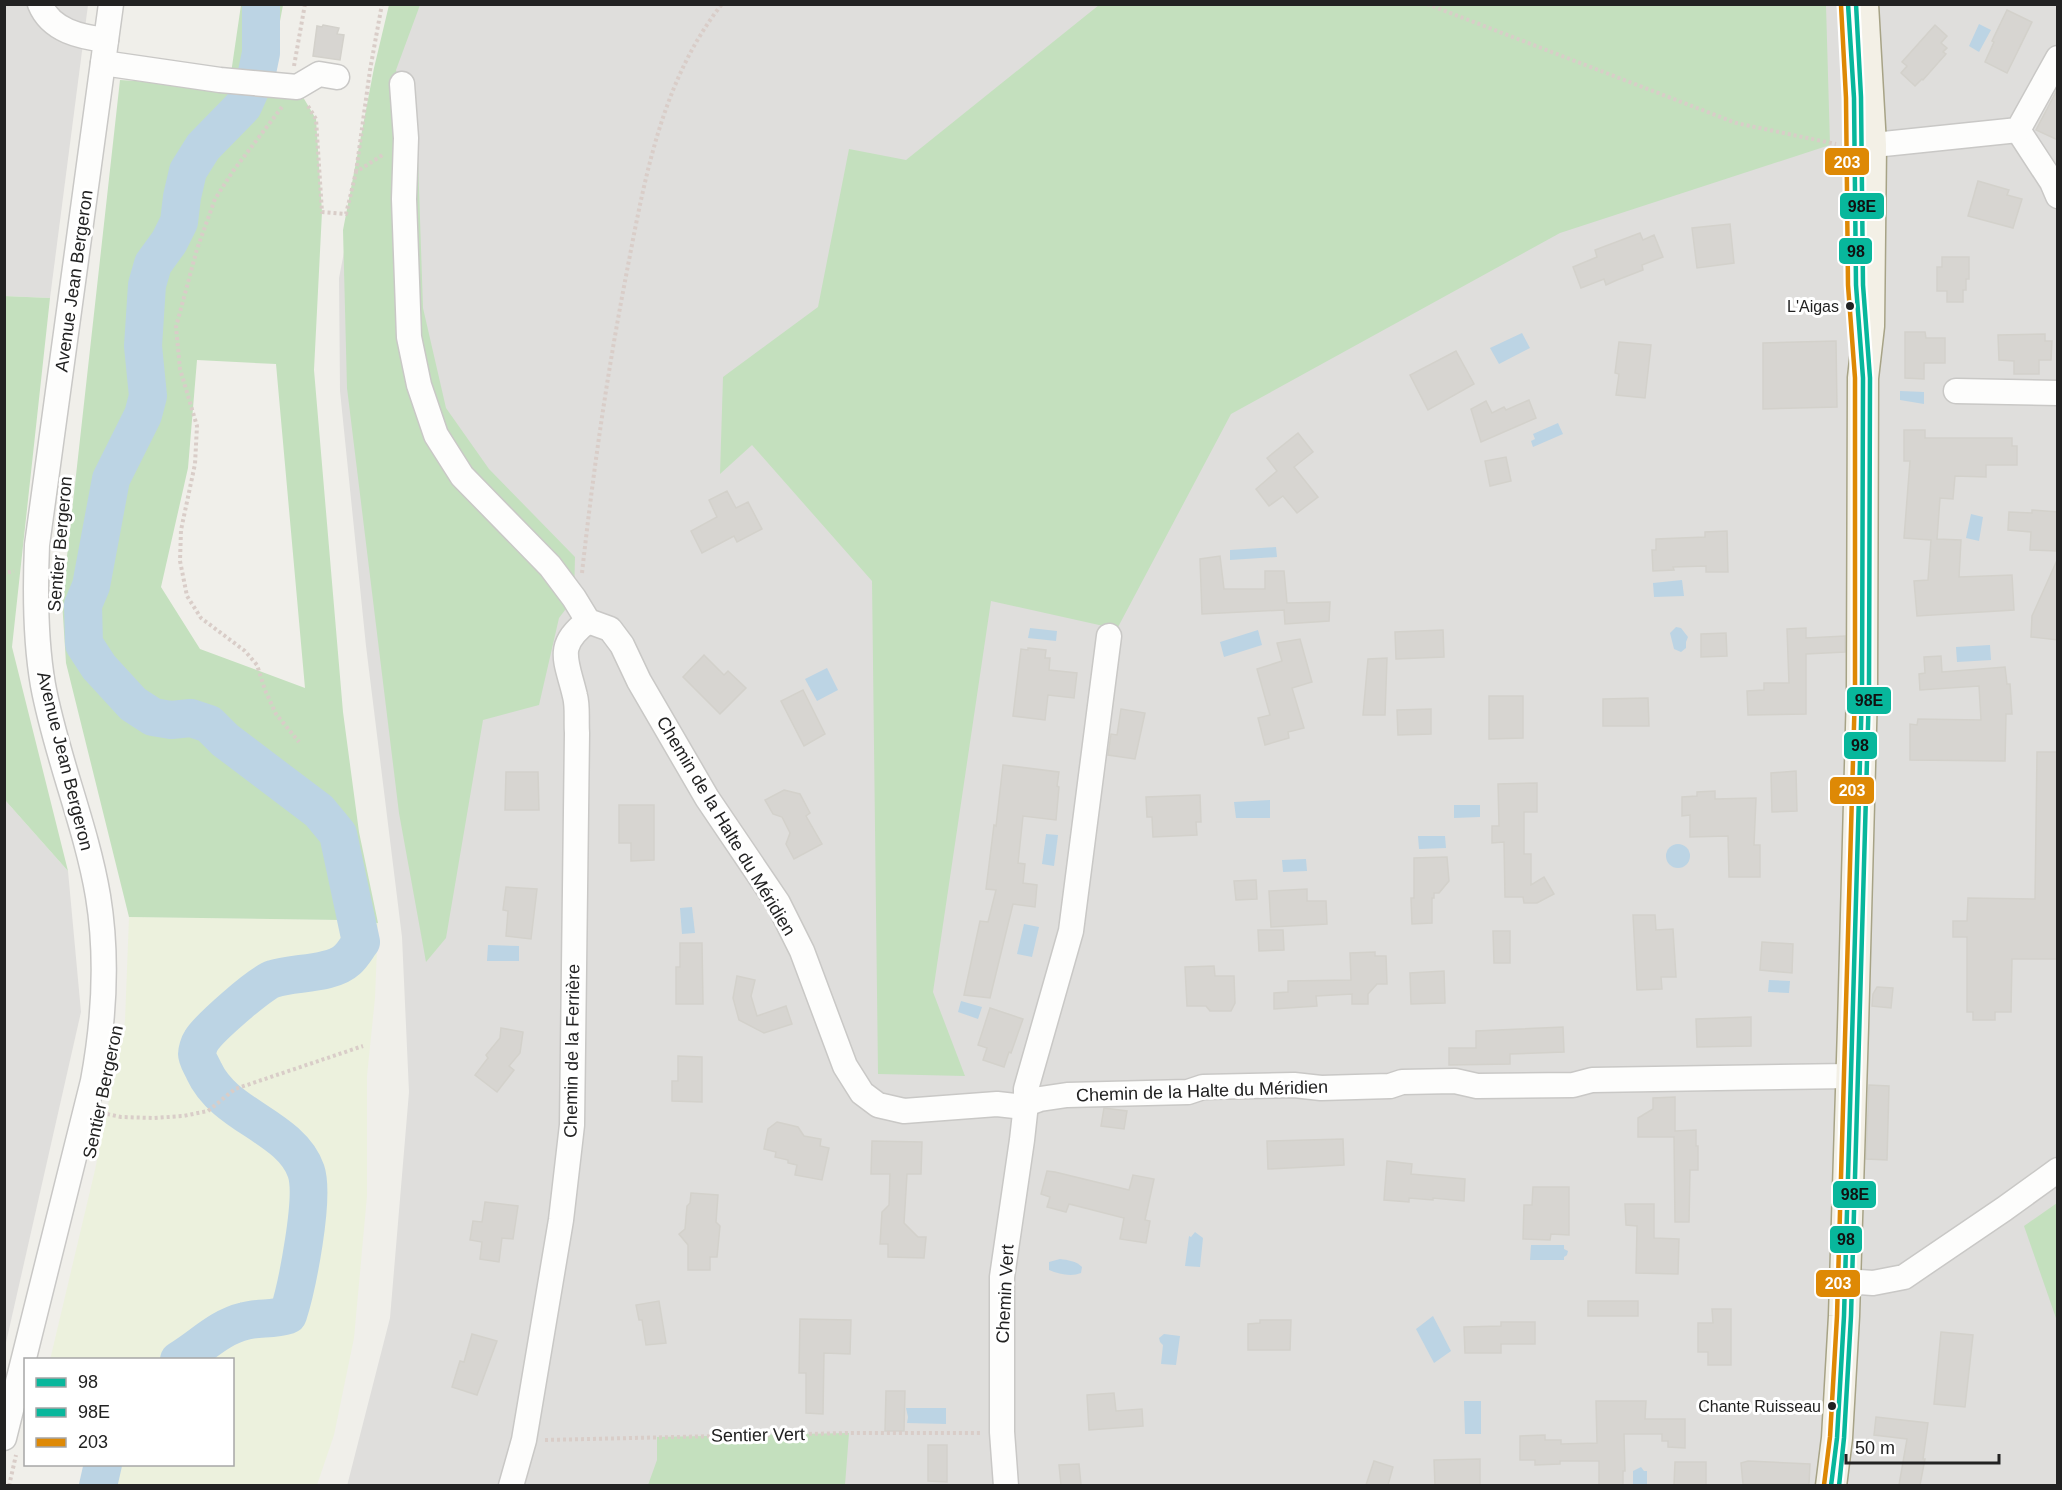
<svg xmlns="http://www.w3.org/2000/svg" width="2062" height="1490" font-family="Helvetica,sans-serif">
<style>
.residential{fill:#dfdedc}
.farmland{fill:#ecf1dd}
.forest{fill:#c4e0be;fill-rule:evenodd}
.water{fill:#bcd4e4}
.lines{fill:none;stroke-linecap:round;stroke-linejoin:round}
.river{stroke:#bcd4e4;stroke-width:38}
.building{fill:#d7d5d1;stroke:#d3d1cb;stroke-width:1.5}
.minor-casing{stroke:#c9c8c6;stroke-width:27}
.major-casing{stroke:#a7a386;stroke-width:33}
.path{stroke:#d9cdc8;stroke-width:4;stroke-dasharray:3 3;stroke-linecap:butt}
.minor{stroke:#fdfdfc;stroke-width:24}
.major{stroke:#f3f0e6;stroke-width:30}
.bus-1-casing{stroke:#fff;stroke-width:9}
.bus-2-casing{stroke:#fff;stroke-width:9}
.bus-3-casing{stroke:#fff;stroke-width:9}
.bus-1{stroke:#08b79c;stroke-width:4.5}
.bus-2{stroke:#08b79c;stroke-width:4.5}
.bus-3{stroke:#de8905;stroke-width:4.5}
.bus-dot{fill:#222;stroke:#fff;stroke-width:2}
.labels{text-anchor:middle;stroke-width:6;stroke-linejoin:round;paint-order:stroke}
.bus-label{font-size:16px;fill:#222;stroke:#fff;text-anchor:end}
.street-label{font-size:18px;fill:#222;stroke:#fff}
.line-badge{stroke:#fff;stroke-width:2}
.badge-label{font-size:16px;text-anchor:middle;font-weight:bold;fill:#fff}
.pale-badge-label{font-size:16px;text-anchor:middle;font-weight:bold;fill:#111}
</style>
<rect width="100%" height="100%" fill="#f0efea"/>
<g class="residential">
<path d="M4 5H88L50 298 5 296Z"/>
<path d="M395 5H2057V1485L347 1486 390 1318 409 1092 402 937 366 646 340 391 339 278 380 66Z"/>
<path d="M5 800 68 871 81 1012 5 1347Z"/>
</g>
<path class="farmland" d="M129 917 341 920 378 923 375 998 367 1076V1196L354 1338 334 1435 317 1485H112L119 1465 232 1464V1360H50L95 1170 125 1021Z"/>
<g class="forest">
<path d="M241 5H283L269 80 297 87 316 119 322 212 314 370 343 712 359 832 378 923 341 920 129 917 66 663 62 601 120 80 229 87ZM197 360 276 364 305 688 200 649 161 587 188 468Z"/>
<path d="M389 5H420L396 70 418 159 423 308 446 408 489 469 575 557 574 598 559 618 539 705 483 720 446 938 426 962 399 813 347 388 343 230 374 68Z"/>
<path d="M1099 5H1826L1830 145 1560 233 1231 414 1117 629 991 601 933 992 965 1076 878 1074 872 581 752 445 720 474 723 377 818 307 849 149 906 160Z"/>
<path d="M4 296 50 298 12 647 68 871 5 800Z"/>
<path d="M2057 1203V1321L2024 1226Z"/>
<path d="M849 1433 845 1485H648L657 1460V1437Z"/>
</g>
<g class="water">
<path d="M1979 24 1991 30 1979 52 1969 46Z"/>
<path d="M1522 333 1530 348 1499 364 1490 348Z"/>
<path d="M1900 391 1924 392V404L1900 400Z"/>
<path d="M1558 423 1563 434 1533 447 1531 441 1535 439 1533 434Z"/>
<path d="M1971 514 1983 517 1979 541 1966 538Z"/>
<path d="M1276 547 1277 557 1230 560V550Z"/>
<path d="M1682 580 1684 596 1654 597 1653 583Z"/>
<path d="M1676 627 1681 628 1688 637 1686 642V648L1681 652 1674 649 1670 633Z"/>
<path d="M1030 628 1057 631 1056 641 1028 638Z"/>
<path d="M1258 630 1262 645 1224 657 1220 642Z"/>
<path d="M1990 645 1991 660 1957 662 1956 647Z"/>
<path d="M827 668 838 690 817 701 805 679Z"/>
<path d="M1270 800V818H1236L1234 802Z"/>
<path d="M1454 805H1480V817L1454 818Z"/>
<path d="M1046 834 1058 835 1054 866 1042 864Z"/>
<path d="M1418 836H1445L1446 848 1419 849Z"/>
<circle cx="1678" cy="856" r="12"/>
<path d="M1306 859 1307 871 1283 872 1282 860Z"/>
<path d="M692 907 695 933 682 934 680 908Z"/>
<path d="M1024 924 1039 927 1032 957 1017 954Z"/>
<path d="M488 945 519 946V961H487Z"/>
<path d="M1769 980 1790 981 1789 993 1768 992Z"/>
<path d="M961 1001 982 1007 978 1019 958 1012Z"/>
<path d="M1195 1232 1203 1238 1200 1267 1185 1266 1189 1236 1191 1237Z"/>
<path d="M1531 1245H1564V1249L1568 1251 1567 1255 1564 1257V1260H1530Z"/>
<path d="M1060 1259C1068 1260 1076 1261 1082 1267L1081 1273C1071 1277 1059 1274 1049 1270V1262Z"/>
<path d="M1433 1316 1451 1351 1434 1363 1416 1329Z"/>
<path d="M1164 1334 1180 1336 1176 1365 1161 1364 1163 1345 1160 1342 1159 1338Z"/>
<path d="M1464 1401H1481V1434H1465Z"/>
<path d="M906 1408H946V1424L907 1423 908 1417Z"/>
<path d="M1641 1467 1644 1471H1647V1485H1633V1471Z"/>
</g>
<g class="lines">
<g class="river">
<path d="M179 1360C201 1347 219 1327 245 1321 259 1317 272 1320 288 1315 297 1287 315 1197 306 1171 290 1126 225 1117 204 1071 202 1066 197 1059 197 1054 197 1051 199 1044 201 1041 208 1029 260 983 273 979 293 972 331 975 347 960 353 955 357 947 361 942L338 834 319 811 225 740 209 724 191 718 171 720 153 717 133 704 99 667 84 644 83 605 91 586 111 479 143 415 148 396 143 346 147 285 153 264 169 242 179 222 182 197 188 171 203 147 243 106 256 77 261 53V4"/>
<path d="M98 1486 103 1464"/>
</g>
</g>
<g class="building">
<path d="M2007 10 2032 22 2007 73 1985 62 1994 42 1992 41Z"/>
<path d="M323 25 339 28 337 34 344 35 340 60 313 56 317 26 322 27Z"/>
<path d="M1935 25 1947 36 1941 43 1947 48 1943 52 1946 54 1923 80 1922 79 1915 86 1901 73 1907 66 1902 62Z"/>
<path d="M2058 88V140L2036 130Z"/>
<path d="M1978 181 2009 190 2007 195 2022 199 2013 228 1968 216Z"/>
<path d="M1730 224 1734 263 1697 268 1692 228Z"/>
<path d="M1640 233 1643 240 1654 235 1663 257 1642 265 1643 270 1617 280 1606 285 1604 279 1581 288 1573 267 1597 257 1595 250Z"/>
<path d="M1942 257H1969V279H1966V290H1963V302H1947V291H1937V267H1942Z"/>
<path d="M1905 332H1925L1926 338H1945V363H1924V379L1905 378Z"/>
<path d="M2045 334V341H2052L2051 360H2039V374H2014V361L1999 360 1998 335Z"/>
<path d="M1836 341 1837 407 1763 409V343Z"/>
<path d="M1619 342 1651 345 1645 398 1616 395 1619 374 1615 373Z"/>
<path d="M1456 351 1474 384 1428 410 1410 375Z"/>
<path d="M1529 400 1536 418 1481 442 1471 409 1486 401 1492 413 1504 407 1506 410Z"/>
<path d="M1904 430H1925V438H2012V446H2017V465H1986V477L1955 476 1953 499 1940 498 1937 539 1961 540 1959 577 2012 575 2014 610 1917 616 1914 581 1928 580 1931 540 1904 538 1910 461H1904Z"/>
<path d="M1298 433 1313 452 1294 467 1318 497 1297 513 1283 496 1269 506 1256 489 1277 471 1267 458Z"/>
<path d="M1506 457 1511 481 1490 486 1485 461Z"/>
<path d="M727 491 736 508 748 502 762 529 737 542 734 536 702 553 691 531 717 517 709 500Z"/>
<path d="M2032 510 2058 512 2056 551 2030 550 2031 532 2008 530 2009 512 2032 513Z"/>
<path d="M1727 531 1728 572H1706V566L1673 567 1674 570 1653 571 1652 550H1656V539L1705 537V532Z"/>
<path d="M1220 556 1224 589H1265V571H1284L1287 603 1330 602 1329 621 1285 624 1284 610 1202 614 1200 559Z"/>
<path d="M2058 558V640L2031 637 2032 616Z"/>
<path d="M1806 628V638L1845 636V652L1806 654V714L1748 715 1747 691 1764 690V683H1789L1787 629Z"/>
<path d="M1443 630 1444 657 1396 659 1395 632Z"/>
<path d="M1726 633 1727 656 1701 657V634Z"/>
<path d="M1300 639 1312 682 1292 688 1304 728 1288 732 1289 738 1265 745 1258 718 1270 715 1257 669 1282 661 1277 643Z"/>
<path d="M1028 648 1046 650 1045 658H1050L1049 670 1077 673 1074 698 1048 695 1045 720 1013 716 1021 649 1028 650Z"/>
<path d="M704 655 724 675 728 671 746 688 720 714 683 677Z"/>
<path d="M1941 656 1942 672 2005 667 2007 684H2010L2012 714H2006L2005 761 1910 760V724L1917 725 1918 719 1981 720 1979 686 1920 690 1919 674 1925 673 1924 657Z"/>
<path d="M1387 658 1385 715H1363L1368 659Z"/>
<path d="M803 690 825 734 804 746 781 701Z"/>
<path d="M1489 696H1523V738L1489 739Z"/>
<path d="M1648 698 1649 726H1603V699Z"/>
<path d="M1121 709 1145 713 1135 759 1108 755 1111 734 1117 735Z"/>
<path d="M1431 709V734L1398 735 1397 710Z"/>
<path d="M2037 752H2058V959H2012L2011 1012H1995V1020H1973V1012H1967V937H1953V921H1967L1968 898 2035 899Z"/>
<path d="M1003 765 1059 772 1057 786 1059 787 1056 820 1023 816 1018 863 1025 864 1023 883 1037 885 1035 907 1013 904 990 998 964 995 980 921 988 922 996 890 986 889 994 825 996 826Z"/>
<path d="M1796 771 1797 811 1772 812 1771 773Z"/>
<path d="M506 772H538L539 810H505Z"/>
<path d="M1537 783V812H1524V854H1531V885L1544 877 1554 894 1537 903H1524L1523 897H1505L1504 842 1492 843V826H1499L1498 784Z"/>
<path d="M784 790 800 794 810 813 806 816 822 844 794 859 786 844 790 833 782 817 773 814 765 800Z"/>
<path d="M1715 791V799L1756 798 1754 845H1760V877H1729L1728 836 1690 837V815L1682 816V797L1697 796V792Z"/>
<path d="M1200 795 1201 822H1196L1197 835 1153 837 1152 817H1147L1146 797Z"/>
<path d="M619 805H654V860L631 861V843H619Z"/>
<path d="M1447 857 1449 881 1439 893H1434V898H1432V923L1412 924 1411 898H1414V858Z"/>
<path d="M1256 880 1257 899 1236 900 1234 881Z"/>
<path d="M506 887 537 889 531 939 506 936 508 911 503 910Z"/>
<path d="M1307 889V901H1326L1327 924 1271 927 1269 891Z"/>
<path d="M1633 915H1655L1656 930 1673 929 1676 977H1661L1662 989 1637 990Z"/>
<path d="M1258 930H1283L1284 950 1259 951Z"/>
<path d="M1493 931H1510V963H1494Z"/>
<path d="M1762 942 1793 944 1792 973 1760 970Z"/>
<path d="M680 943H702L703 1004H676V967H680Z"/>
<path d="M1375 952V956H1386L1387 984H1377L1368 994V1004H1352V994L1316 996 1317 1006 1274 1009V993L1288 992V981L1351 980 1350 953Z"/>
<path d="M1214 966 1215 976H1234L1235 1003 1231 1011H1210L1206 1006H1187L1185 967Z"/>
<path d="M1444 971 1445 1003 1411 1004 1410 973Z"/>
<path d="M737 976 755 980 751 996 757 1016 786 1006 792 1024 764 1033 739 1020 733 998Z"/>
<path d="M1877 987 1893 988 1891 1008 1872 1006 1873 994Z"/>
<path d="M990 1008 1023 1019 1011 1053 1009 1052 1004 1067 983 1060 987 1048 978 1045Z"/>
<path d="M1751 1017V1046L1697 1047 1696 1019Z"/>
<path d="M1563 1027 1564 1052 1510 1054V1064L1449 1065V1048H1476V1031Z"/>
<path d="M501 1028 523 1032 520 1053 509 1066 514 1070 497 1092 475 1075 488 1058 486 1055 500 1038Z"/>
<path d="M678 1056 702 1057V1102L672 1101V1081H678Z"/>
<path d="M1869 1085 1889 1086 1887 1160 1866 1159Z"/>
<path d="M1675 1097V1131L1696 1130V1146H1698V1170H1690L1689 1222H1675L1674 1137H1638V1118L1653 1109V1098Z"/>
<path d="M1104 1108 1127 1111 1124 1129 1101 1126Z"/>
<path d="M777 1122 798 1127 804 1136 821 1139 820 1146 829 1148 822 1180 795 1175 797 1165 788 1163V1160L775 1157 776 1152 764 1149 768 1129Z"/>
<path d="M1343 1139 1344 1165 1268 1169 1267 1141Z"/>
<path d="M872 1141 922 1142 921 1174H907L904 1223 918 1237H926L924 1258 888 1257V1244H880L882 1212 889 1205 890 1174H871Z"/>
<path d="M1387 1161 1412 1164 1411 1174 1465 1179 1464 1201 1433 1198V1200L1409 1198V1202L1384 1200Z"/>
<path d="M1047 1171 1055 1172 1129 1190 1133 1175 1154 1179 1145 1220 1150 1221 1146 1243 1120 1239 1124 1218 1069 1204 1066 1212 1047 1207 1050 1197 1041 1194Z"/>
<path d="M1533 1187H1569V1235L1551 1234 1550 1240 1523 1239 1524 1205H1532Z"/>
<path d="M691 1193 718 1195 716 1222 720 1226 717 1257H710V1270H688V1245L679 1234 685 1229 687 1206 690 1203Z"/>
<path d="M485 1202 518 1206 513 1239 502 1238 499 1262 480 1259 482 1242 470 1240 473 1221 482 1222Z"/>
<path d="M1625 1204H1654V1238L1679 1239 1678 1274 1636 1273 1637 1226 1626 1225Z"/>
<path d="M659 1301 666 1343 646 1345 642 1320H639L636 1305Z"/>
<rect x="1588" y="1301" width="50" height="15"/>
<path d="M1712 1309H1731V1365H1708V1352H1698V1323H1713Z"/>
<path d="M800 1319 851 1320 850 1354 824 1353 823 1414 806 1413V1373H799Z"/>
<path d="M1260 1320H1291L1290 1350H1248V1324L1260 1323Z"/>
<path d="M1501 1322H1535V1344H1501V1353H1465L1464 1327 1501 1326Z"/>
<path d="M1941 1332 1973 1335 1965 1407 1934 1404Z"/>
<path d="M472 1334 497 1341 477 1395 452 1387 460 1361 464 1362Z"/>
<path d="M886 1391H905L904 1431H885Z"/>
<path d="M1114 1393 1116 1411 1142 1409 1143 1426 1089 1430 1087 1395Z"/>
<path d="M1596 1401H1646L1645 1419H1685V1448L1668 1447V1441H1662V1434H1624L1625 1471H1623V1485H1599V1461H1560V1464L1535 1465V1460H1520V1436L1545 1435V1440H1561V1444L1597 1443Z"/>
<path d="M1876 1417 1928 1423 1923 1459H1925L1920 1485H1899L1907 1439 1874 1435Z"/>
<path d="M928 1445H947V1482L928 1481Z"/>
<path d="M1480 1459V1485H1435L1434 1460Z"/>
<path d="M1374 1461 1393 1467 1388 1485H1366Z"/>
<path d="M1748 1461 1810 1464 1809 1484H1743L1741 1463Z"/>
<path d="M1675 1462H1706V1485H1674Z"/>
<path d="M1079 1464 1081 1485H1061L1059 1465Z"/>
</g>
<g class="lines">
<defs>
<g id="minor">
<path d="M40 4C51 31 81 37 106 40"/>
<path d="M103 63 220 80 297 87 319 74 337 77"/>
<path d="M402 84 406 138 404 199 409 337 419 385 436 435 462 476 550 566 574 598 588 621 610 629 622 645 639 681 707 798 778 903 802 951 845 1066 862 1093 878 1105 904 1111 997 1104 1015 1106 1026 1104 1040 1099 1067 1095 1188 1092 1203 1087 1294 1085 1321 1088 1390 1086 1402 1082 1455 1081 1477 1086 1573 1085 1592 1080 1850 1076"/>
<path d="M2018 130 2052 182 2058 196"/>
<path d="M1855 147 2018 130 2058 58"/>
<path d="M1956 391 2058 393"/>
<path d="M1845 1281 1873 1283 1904 1277 2004 1209 2058 1170"/>
<path d="M4 1438 93 1081C104 1021 108 957 98 896 86 825 56 756 43 685 35 639 35 592 37 545L111 4"/>
<path d="M511 1486 524 1440 561 1220 572 1125 577 733C576 721 578 707 575 696 567 661 554 646 588 621"/>
<path d="M1006 1486 1002 1432V1277L1022 1140 1026 1104V1089L1071 931 1109 636"/>
</g>
<path id="major" d="M1831 1486 1837 1438 1844 1316 1853 1027 1862 691 1863 378 1869 326 1871 145 1863 4"/>
</defs>
<use href="#minor" class="minor-casing"/>
<use href="#major" class="major-casing"/>
<g class="path">
<path d="M1427 4 1736 123 1836 144"/>
<path d="M294 66 305 4"/>
<path d="M308 106 316 119 322 212 346 214 356 172 384 154"/>
<path d="M282 107 233 171 215 199 197 249 176 327 180 369 197 426 195 464 181 530 180 561 187 596 201 618 245 651 257 665 265 690 276 714 299 742"/>
<path d="M356 172 370 70 382 4"/>
<path d="M582 573C593 473 607 374 626 276 644 182 661 81 722 4"/>
<path d="M4 576 5 573 14 571"/>
<path d="M107 1114 121 1117 154 1118 183 1116 208 1111 235 1089 363 1046"/>
<path d="M545 1440 849 1433H982"/>
<path d="M9 1486 16 1455"/>
</g>
<use href="#minor" class="minor"/>
<use href="#major" class="major"/>
<defs>
<path id="bus-1" d="M1831 1486 1837 1438 1844 1316 1862 691 1863 378 1856 285 1854 98 1848 4"/>
<path id="bus-2" d="M1839 1486 1844 1438 1851 1316 1869 691 1870 378 1863 285 1861 97 1856 4"/>
<path id="bus-3" d="M1824 1485 1830 1437 1837 1316 1855 691V378L1848 285 1846 98 1841 5"/>
</defs>
<use href="#bus-1" class="bus-1-casing"/>
<use href="#bus-2" class="bus-2-casing"/>
<use href="#bus-3" class="bus-3-casing"/>
<use href="#bus-1" class="bus-1"/>
<use href="#bus-2" class="bus-2"/>
<use href="#bus-3" class="bus-3"/>
</g>
<g class="bus-dot">
<circle cx="1850" cy="306" r="5"/>
<circle cx="1832" cy="1406" r="5"/>
</g>
<g class="labels">
<g class="bus-label">
<text x="1839" y="312">L'Aigas</text>
<text x="1821" y="1412">Chante Ruisseau</text>
</g>
<g class="street-label">
<text transform="translate(74 281) rotate(-82)" y="6">Avenue Jean Bergeron</text>
<text transform="translate(60 544) rotate(-85)" y="6">Sentier Bergeron</text>
<text transform="translate(65 761) rotate(76)" y="6">Avenue Jean Bergeron</text>
<text transform="translate(726 826) rotate(59)" y="6">Chemin de la Halte du Méridien</text>
<text transform="translate(572 1051) rotate(-89)" y="6">Chemin de la Ferrière</text>
<text transform="translate(1202 1091) rotate(-2)" y="6">Chemin de la Halte du Méridien</text>
<text transform="translate(103 1092) rotate(-78)" y="6">Sentier Bergeron</text>
<text transform="translate(1005 1294) rotate(-87)" y="6">Chemin Vert</text>
<text transform="translate(758 1435) rotate(-1)" y="6">Sentier Vert</text>
</g>
</g>
<g class="line-badge">
<rect x="1824" y="147" width="46" height="29" rx="6" fill="#de8905"/>
<rect x="1839" y="192" width="46" height="28" rx="6" fill="#08b79c"/>
<rect x="1838" y="237" width="35" height="28" rx="6" fill="#08b79c"/>
<rect x="1846" y="686" width="46" height="29" rx="6" fill="#08b79c"/>
<rect x="1843" y="731" width="35" height="29" rx="6" fill="#08b79c"/>
<rect x="1829" y="776" width="46" height="29" rx="6" fill="#de8905"/>
<rect x="1832" y="1180" width="45" height="29" rx="6" fill="#08b79c"/>
<rect x="1829" y="1225" width="34" height="29" rx="6" fill="#08b79c"/>
<rect x="1815" y="1269" width="46" height="29" rx="6" fill="#de8905"/>
</g>
<g class="badge-label">
<text x="1847" y="168">203</text>
<text x="1852" y="796">203</text>
<text x="1838" y="1289">203</text>
</g>
<g class="pale-badge-label">
<text x="1862" y="212">98E</text>
<text x="1856" y="257">98</text>
<text x="1869" y="706">98E</text>
<text x="1860" y="751">98</text>
<text x="1855" y="1200">98E</text>
<text x="1846" y="1245">98</text>
</g>
<rect width="2062" height="1490" fill="none" stroke="#222222" stroke-width="12"/>
<rect x="24" y="1358" width="210" height="108" fill="#ffffff" stroke="#a7a7a7" stroke-width="1.5"/>
<rect x="36" y="1378" width="30" height="9" fill="#08b79c" stroke="#a7a7a7" stroke-width="1.5"/>
<text x="78" y="1388" font-size="18" fill="#222222">98</text>
<rect x="36" y="1408" width="30" height="9" fill="#08b79c" stroke="#a7a7a7" stroke-width="1.5"/>
<text x="78" y="1418" font-size="18" fill="#222222">98E</text>
<rect x="36" y="1438" width="30" height="9" fill="#de8905" stroke="#a7a7a7" stroke-width="1.5"/>
<text x="78" y="1448" font-size="18" fill="#222222">203</text>
<path d="M1846 1454v9h153v-9" fill="none" stroke="#222222" stroke-width="3"/>
<text x="1855" y="1454" font-size="18" fill="#222222" stroke="#ffffff" stroke-width="4.5" paint-order="stroke">50 m</text>
</svg>
